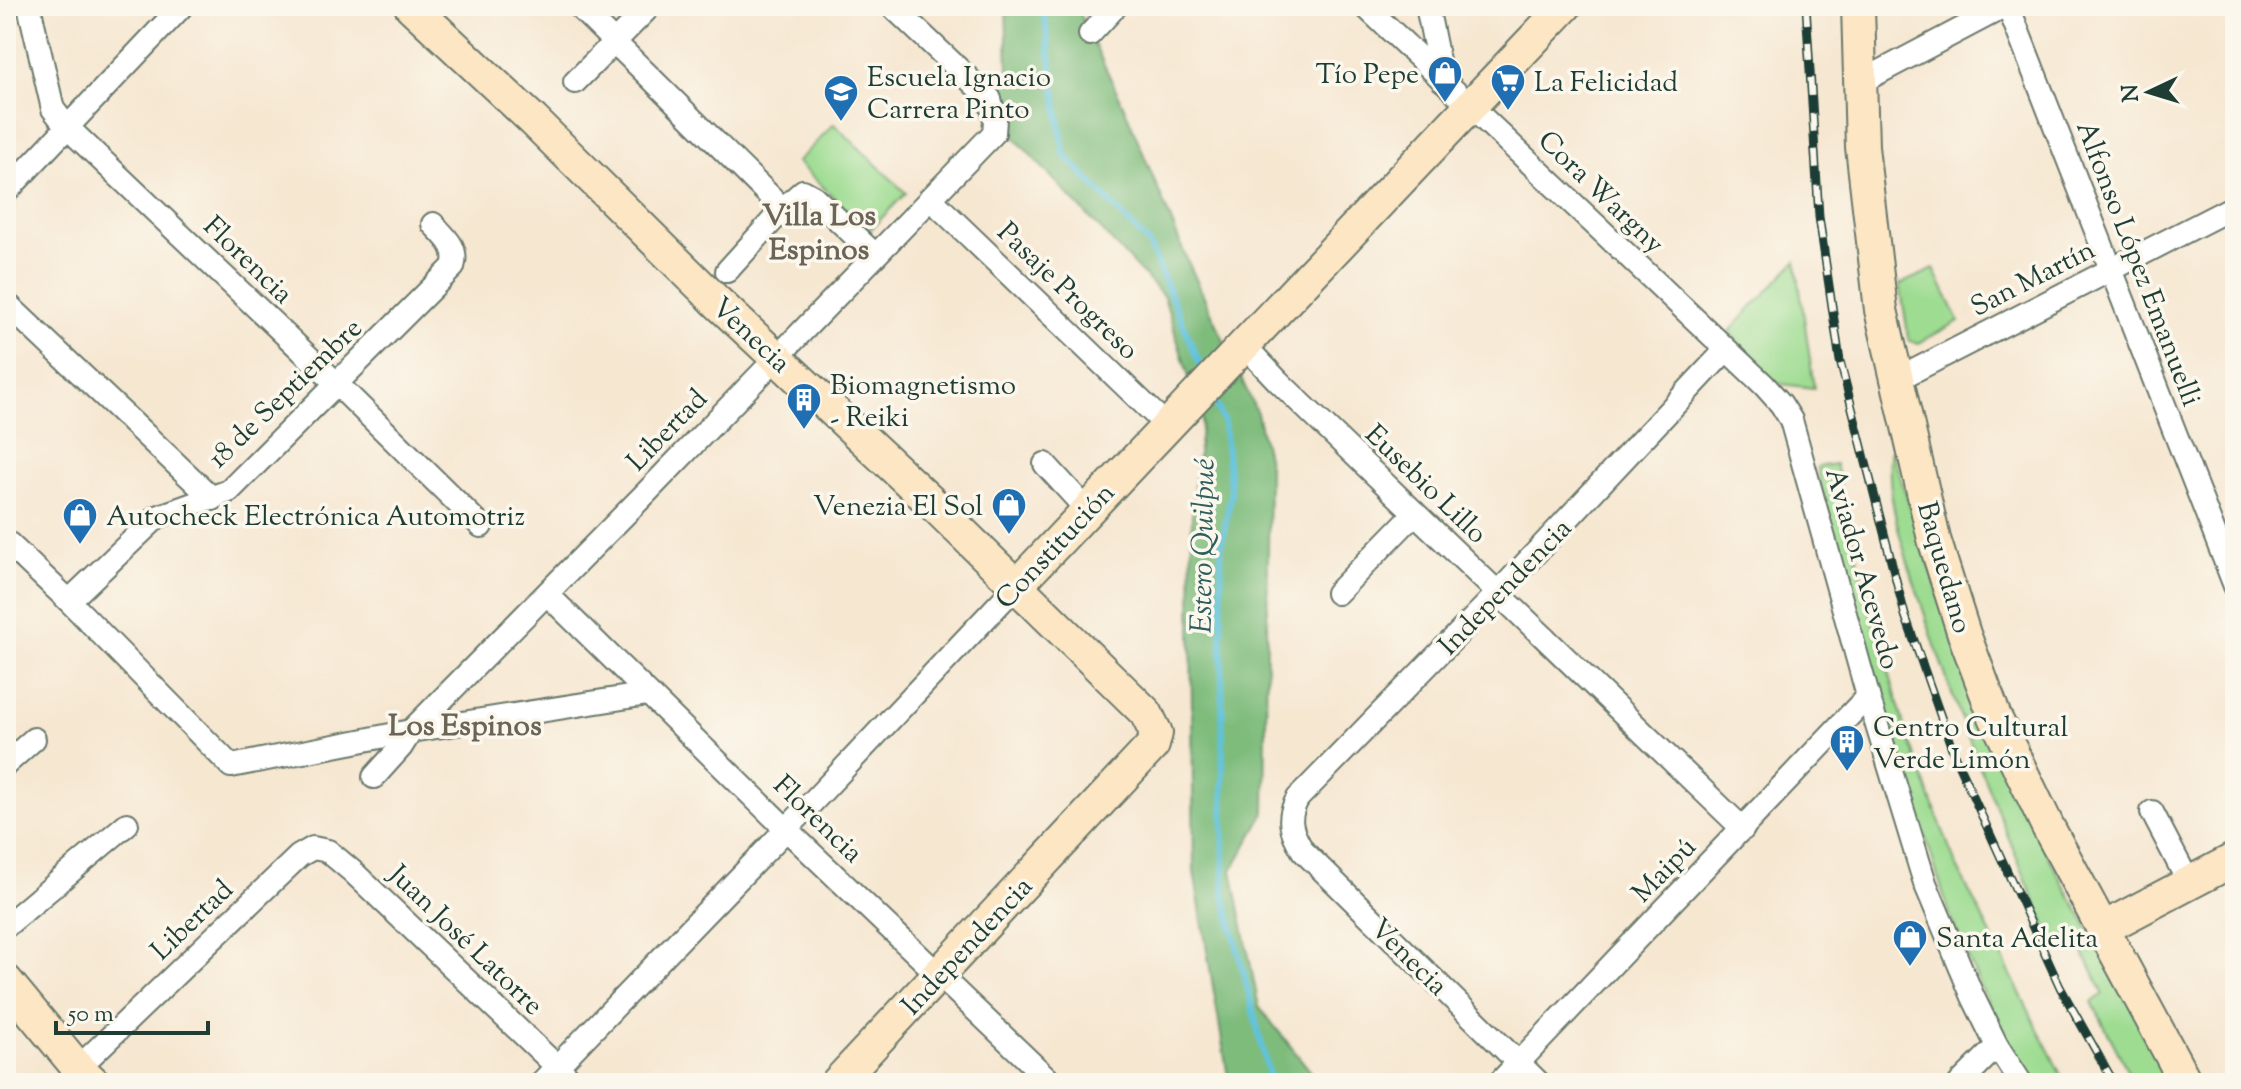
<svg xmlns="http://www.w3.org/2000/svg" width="2241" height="1089" font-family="'Sorts Mill Goudy',serif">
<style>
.green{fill:#9ddc91;stroke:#5e8c62;stroke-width:2}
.forest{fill:#7ebc7b;stroke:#4e7c58;stroke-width:2}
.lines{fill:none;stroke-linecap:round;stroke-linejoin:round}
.stream{stroke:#5fc2dd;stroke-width:6}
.street-casing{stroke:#6a786b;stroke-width:26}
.secondary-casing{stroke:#6a786b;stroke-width:36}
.street{stroke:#fff;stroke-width:22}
.secondary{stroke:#fce6c4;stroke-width:32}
.rail-casing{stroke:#1f3d34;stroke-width:9}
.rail{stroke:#fbf7ec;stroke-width:6;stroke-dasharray:18;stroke-linecap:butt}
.labels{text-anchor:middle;stroke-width:7;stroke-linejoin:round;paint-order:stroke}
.poi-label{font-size:28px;fill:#1f3d34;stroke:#fbf7ec;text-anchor:start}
.street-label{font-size:28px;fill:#1f3d34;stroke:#fbf7ec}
.neighbourhood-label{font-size:30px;font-weight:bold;fill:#6b6558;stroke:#fbf7ec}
.water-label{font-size:30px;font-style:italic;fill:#2f5e5e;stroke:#fbf7ec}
</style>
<rect width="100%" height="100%" fill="#fbf7ec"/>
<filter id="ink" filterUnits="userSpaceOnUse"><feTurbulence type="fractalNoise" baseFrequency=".0125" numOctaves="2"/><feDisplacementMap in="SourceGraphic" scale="16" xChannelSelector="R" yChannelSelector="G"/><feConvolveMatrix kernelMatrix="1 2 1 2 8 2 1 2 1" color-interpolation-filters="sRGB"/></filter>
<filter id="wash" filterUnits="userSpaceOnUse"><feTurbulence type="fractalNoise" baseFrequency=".006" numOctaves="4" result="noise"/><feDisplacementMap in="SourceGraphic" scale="32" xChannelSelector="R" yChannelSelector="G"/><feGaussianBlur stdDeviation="1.8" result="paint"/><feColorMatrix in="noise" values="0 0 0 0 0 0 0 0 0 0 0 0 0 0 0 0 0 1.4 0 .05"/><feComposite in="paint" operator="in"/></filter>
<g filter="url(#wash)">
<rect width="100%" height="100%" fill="#f6e7d1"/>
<g class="green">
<path d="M834 124 906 193 869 231 797 162Z"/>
<path d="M1796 261 1814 388 1773 383 1729 332Z"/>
<path d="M1934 269 1959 321 1919 343 1909 341 1900 284Z"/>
<path d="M1891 449 1984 732 2056 871 2176 1083H2134L2092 1002 2104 994 2076 937 2053 943C2005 831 1958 719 1921 603 1906 557 1884 497 1891 449Z"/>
<path d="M1835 464 1861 574 1907 735 1956 865 2065 1083H2030L1988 1003 1952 922 1833 538 1817 467Z"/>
</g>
<path class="forest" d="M1006 6H1081V16L1125 109 1185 255 1257 413 1269 466 1265 813 1232 870 1259 1007 1320 1083H1229L1194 872 1191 629 1192 505 1202 420 1164 297 1013 136 1014 107 1001 90 1008 72Z"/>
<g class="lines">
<g class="stream">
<path d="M1043 6 1064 154 1149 244 1203 372"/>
<path d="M1212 394 1224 423 1231 495 1221 547 1224 894 1271 1083"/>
</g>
</g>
</g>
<g filter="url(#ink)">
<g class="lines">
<defs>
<g id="street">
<path d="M29 6 53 109 67 127 337 384 481 526"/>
<path d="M578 6 783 209 803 191 814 197 875 255"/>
<path d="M1365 6 1764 385 1781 404 1791 420 1868 696 1925 883 1973 997 1997 1046 2021 1083"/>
<path d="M1427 6 1442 80"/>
<path d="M2008 6 2235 586"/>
<path d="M1090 34 1116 6"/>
<path d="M575 82 650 6"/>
<path d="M1859 83 2005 6"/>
<path d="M6 192 182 6"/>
<path d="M930 198 1166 425"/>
<path d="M727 271 783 209"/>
<path d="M6 303 213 499"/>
<path d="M1244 345 1278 381 1743 829"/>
<path d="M1898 379 2235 206"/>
<path d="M1045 464 1087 510"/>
<path d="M6 541 69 601 231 766 411 731 648 694"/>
<path d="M1337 593 1415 513"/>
<path d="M547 594 786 829 1052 1083"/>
<path d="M69 601 157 517 229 491 453 267C459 248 446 238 433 224"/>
<path d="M6 764 34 739"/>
<path d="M374 777 401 747 411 731 645 494 994 133 995 120 990 99 892 6"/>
<path d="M2152 812 2189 883"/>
<path d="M6 926 127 824"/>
<path d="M78 1068 299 856 313 848 328 851 353 872 574 1083"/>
<path d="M541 1083 802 813 1017 585"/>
<path d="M1499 1083 1868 696"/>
<path d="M1539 1083 1303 851C1291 832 1286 818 1298 798L1498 593 1725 351"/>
<path d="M1960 1083 1997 1046"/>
</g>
<g id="secondary">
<path d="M411 6 533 120 715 300 936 507 1146 713 1156 733 1153 745 837 1083"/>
<path d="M1858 6 1862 147 1881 310 1934 539 1964 634 1995 717 2048 827 2186 1083"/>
<path d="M1017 585 1565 6"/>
<path d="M2102 929 2235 859"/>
<path d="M6 981 78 1068 94 1083"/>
</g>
</defs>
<use href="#street" class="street-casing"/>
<use href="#secondary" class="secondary-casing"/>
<use href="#street" class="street"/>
<use href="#secondary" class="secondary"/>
<defs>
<path id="rail" d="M1806 6 1819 217 1840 361 1905 615 1955 757 2060 987 2114 1083"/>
</defs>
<use href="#rail" class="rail-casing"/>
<use href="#rail" class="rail"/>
</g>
</g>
<defs>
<symbol id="shop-pin" viewBox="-11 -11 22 30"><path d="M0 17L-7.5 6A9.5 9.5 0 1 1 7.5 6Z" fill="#1f6fb2" stroke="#fbf7ec"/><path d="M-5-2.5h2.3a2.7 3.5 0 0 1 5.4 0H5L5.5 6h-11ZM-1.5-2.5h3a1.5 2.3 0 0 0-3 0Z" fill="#fff"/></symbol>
<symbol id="supermarket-pin" viewBox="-11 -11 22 30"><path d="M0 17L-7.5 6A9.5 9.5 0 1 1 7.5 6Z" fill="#1f6fb2" stroke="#fbf7ec"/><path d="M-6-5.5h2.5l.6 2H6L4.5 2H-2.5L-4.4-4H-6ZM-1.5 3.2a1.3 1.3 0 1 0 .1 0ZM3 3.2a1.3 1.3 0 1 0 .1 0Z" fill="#fff"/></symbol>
<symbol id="school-pin" viewBox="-11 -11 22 30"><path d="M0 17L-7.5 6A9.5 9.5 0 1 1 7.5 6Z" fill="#1f6fb2" stroke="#fbf7ec"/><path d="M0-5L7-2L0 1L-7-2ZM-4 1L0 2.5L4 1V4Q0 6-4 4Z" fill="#fff"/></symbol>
<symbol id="building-pin" viewBox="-11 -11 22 30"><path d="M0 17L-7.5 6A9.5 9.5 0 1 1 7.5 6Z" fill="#1f6fb2" stroke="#fbf7ec"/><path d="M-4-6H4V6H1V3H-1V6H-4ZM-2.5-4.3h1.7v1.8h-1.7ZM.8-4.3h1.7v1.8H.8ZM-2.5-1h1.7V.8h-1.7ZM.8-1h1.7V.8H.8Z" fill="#fff"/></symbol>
</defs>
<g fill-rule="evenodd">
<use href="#shop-pin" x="1425" y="53" width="40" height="54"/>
<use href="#supermarket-pin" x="1488" y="61" width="40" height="54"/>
<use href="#school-pin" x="821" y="72" width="40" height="54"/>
<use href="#building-pin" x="784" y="380" width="40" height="54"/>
<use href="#shop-pin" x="989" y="485" width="40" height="54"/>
<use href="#shop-pin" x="60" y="495" width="40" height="54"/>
<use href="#building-pin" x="1827" y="722" width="40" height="54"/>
<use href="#shop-pin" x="1890" y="917" width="40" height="54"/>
</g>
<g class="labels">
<g class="poi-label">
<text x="1419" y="83" text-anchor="end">Tío Pepe</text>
<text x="867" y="86">Escuela Ignacio<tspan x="867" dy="32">Carrera Pinto</tspan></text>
<text x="1534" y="91">La Felicidad</text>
<text x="830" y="394">Biomagnetismo<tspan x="830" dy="32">- Reiki</tspan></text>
<text x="983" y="515" text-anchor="end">Venezia El Sol</text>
<text x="106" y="525">Autocheck Electrónica Automotriz</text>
<text x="1873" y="736">Centro Cultural<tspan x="1873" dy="32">Verde Limón</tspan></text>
<text x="1936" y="947">Santa Adelita</text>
</g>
<g class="street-label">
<text transform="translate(1602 191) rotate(44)" y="10">Cora Wargny</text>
<text transform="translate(249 259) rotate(44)" y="10">Florencia</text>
<text transform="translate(2140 263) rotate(69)" y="10">Alfonso López Emanuelli</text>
<text transform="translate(2032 277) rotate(-27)" y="10">San Martín</text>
<text transform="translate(1069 290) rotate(44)" y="10">Pasaje Progreso</text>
<text transform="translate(752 334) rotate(43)" y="10">Venecia</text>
<text transform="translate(284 392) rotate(-44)" y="10">18 de Septiembre</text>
<text transform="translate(666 429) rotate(-46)" y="10">Libertad</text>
<text transform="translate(1427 483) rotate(44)" y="10">Eusebio Lillo</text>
<text transform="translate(1054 545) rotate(-47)" y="10">Constitución</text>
<text transform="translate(1946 567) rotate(74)" y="10">Baquedano</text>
<text transform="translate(1864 568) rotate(74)" y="10">Aviador Acevedo</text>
<text transform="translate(1504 586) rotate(-46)" y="10">Independencia</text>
<text transform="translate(819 818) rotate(44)" y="10">Florencia</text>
<text transform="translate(1663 869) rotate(-46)" y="10">Maipú</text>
<text transform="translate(191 919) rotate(-44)" y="10">Libertad</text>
<text transform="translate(467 939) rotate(44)" y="10">Juan José Latorre</text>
<text transform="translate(966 945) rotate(-47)" y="10">Independencia</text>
<text transform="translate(1410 956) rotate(45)" y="10">Venecia</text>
</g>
<g class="neighbourhood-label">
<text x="819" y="225">Villa Los<tspan x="819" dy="34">Espinos</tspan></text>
<text x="465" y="735">Los Espinos</text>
</g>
<g class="water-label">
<text transform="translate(1202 546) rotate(-89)" y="10">Estero Quilpué</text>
</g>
</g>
<rect width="2241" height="1089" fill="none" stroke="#fbf7ec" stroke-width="32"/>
<g transform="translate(2149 92) rotate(266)" stroke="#fbf7ec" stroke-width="6" paint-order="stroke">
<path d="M0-6L14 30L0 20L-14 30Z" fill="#1f3d34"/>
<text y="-12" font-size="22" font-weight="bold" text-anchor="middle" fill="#1f3d34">N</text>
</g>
<path d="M56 1021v12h152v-12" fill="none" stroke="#1f3d34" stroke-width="4"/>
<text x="68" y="1021" font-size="24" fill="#1f3d34" stroke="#fbf7ec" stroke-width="6" paint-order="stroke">50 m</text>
</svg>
